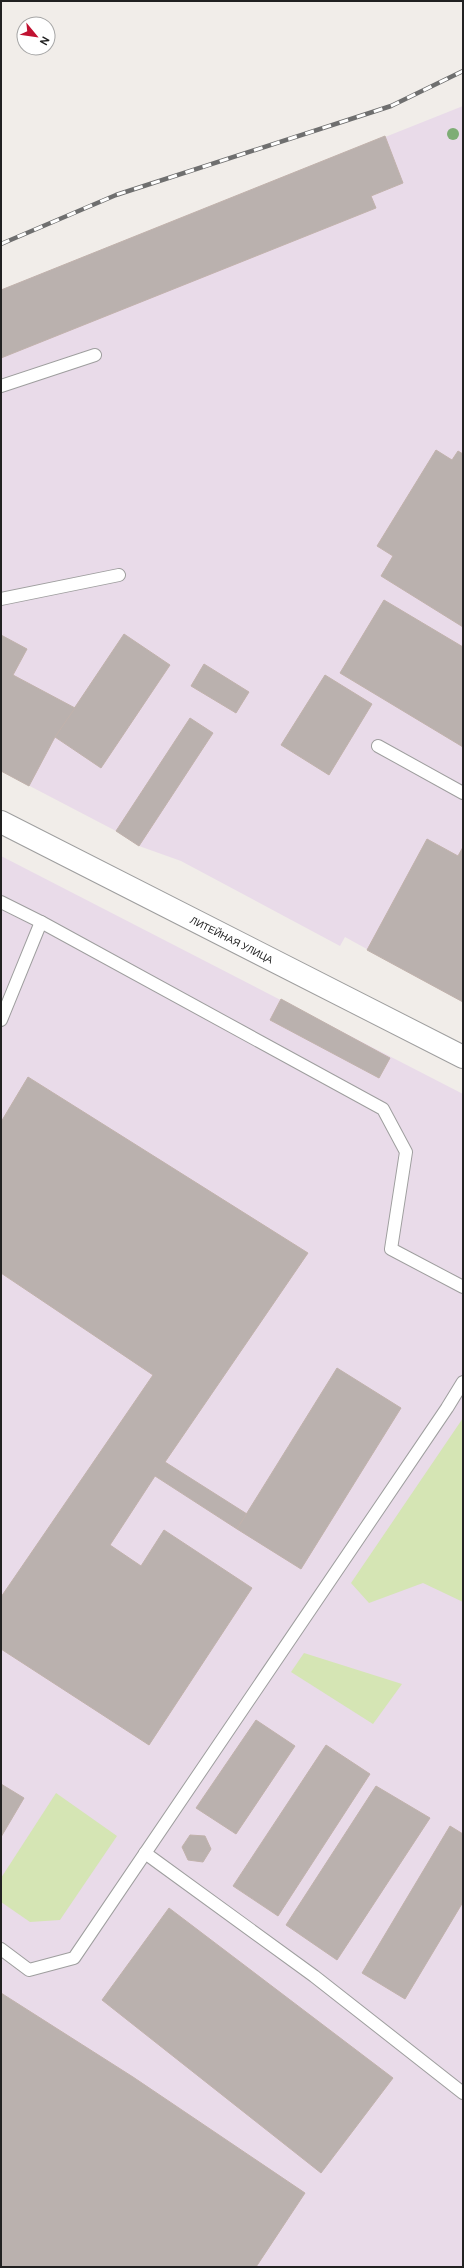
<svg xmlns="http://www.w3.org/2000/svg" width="464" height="2268" font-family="'DM Sans',sans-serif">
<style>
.industrial{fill:#e9dbe9}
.grass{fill:#d5e5b4}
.building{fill:#bab1ae;stroke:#c1b2ac}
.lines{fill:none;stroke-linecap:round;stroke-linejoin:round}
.lane-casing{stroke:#9e9e9e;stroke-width:14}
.street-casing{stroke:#9e9e9e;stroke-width:24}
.lane{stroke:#fff;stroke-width:12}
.street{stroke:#fff;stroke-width:22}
.rail-casing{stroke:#6f6f6f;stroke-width:4.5}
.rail{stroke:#fff;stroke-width:3;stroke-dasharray:9;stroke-linecap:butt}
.tree{fill:#7ead75}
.labels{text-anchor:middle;stroke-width:3;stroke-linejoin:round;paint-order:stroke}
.street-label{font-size:10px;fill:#212121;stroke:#fff}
</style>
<rect width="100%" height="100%" fill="#f1ede9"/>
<g class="industrial">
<path d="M463 106V1002L345 937 340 946 181 861 139 846 116 831 1 771V290Z"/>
<path d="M1 856 463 1094V2267H1Z"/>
</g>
<g class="grass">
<path d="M463 1418V1602L423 1583 369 1603 351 1583Z"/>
<path d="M304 1653 402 1684 373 1724 291 1672Z"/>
<path d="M56 1793 117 1836 60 1920 30 1922 1 1902V1878Z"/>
</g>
<g class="building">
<path d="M385 136 403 183 371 196 376 208 1 358V290Z"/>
<path d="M436 450 452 460 458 451 463 454V627L381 576 393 556 377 546Z"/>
<path d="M384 600 463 647V747L340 673Z"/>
<path d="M124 634 170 665 101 768 55 737Z"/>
<path d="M1 635 27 649 13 675 75 708 55 737 29 786 1 771Z"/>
<path d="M204 664 249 692 236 713 191 686Z"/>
<path d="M325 675 372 704 329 775 281 745Z"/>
<path d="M190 718 213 733 139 846 116 831Z"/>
<path d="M427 839 458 856 463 847V1002L367 950Z"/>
<path d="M281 999 390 1058 379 1078 270 1020Z"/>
<path d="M28 1077 308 1253 165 1462 247 1514 237 1529 155 1476 110 1545 141 1566 164 1530 252 1588 149 1745 1 1649V1597L153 1375 1 1273V1122Z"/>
<path d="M337 1368 401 1408 301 1569 237 1529Z"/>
<path d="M256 1720 295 1746 236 1834 196 1808Z"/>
<path d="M326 1745 370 1774 278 1916 233 1886Z"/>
<path d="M1 1784 24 1798 1 1837Z"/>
<path d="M376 1786 430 1818 337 1960 286 1925Z"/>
<path d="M450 1826 463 1834V1902L405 1999 362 1973Z"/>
<path d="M190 1835 205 1836 211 1849 203 1862 188 1860 182 1847Z"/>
<path d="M169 1908 393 2078 321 2173 102 2000Z"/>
<path d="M1 1993 133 2077 305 2193 256 2267H1Z"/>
</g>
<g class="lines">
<defs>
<g id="lane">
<path d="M1 386 95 355"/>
<path d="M1 599 119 575"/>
<path d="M378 746 463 793"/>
<path d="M1 902 41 922 383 1109 406 1152 391 1249 463 1287"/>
<path d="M1 1020 41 922"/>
<path d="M145 1853 314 1976 463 2093"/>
<path d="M1 1949 29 1970 74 1958 447 1408 463 1382"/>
</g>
<g id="street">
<path id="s1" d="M1 822 463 1057"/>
</g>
</defs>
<use href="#lane" class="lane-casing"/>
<use href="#street" class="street-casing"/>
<use href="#lane" class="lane"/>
<use href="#street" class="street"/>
<defs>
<path id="rail" d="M1 244 116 195 391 106 463 71"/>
</defs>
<use href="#rail" class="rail-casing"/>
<use href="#rail" class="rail"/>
</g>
<circle class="tree" cx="453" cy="134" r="6"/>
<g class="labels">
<g class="street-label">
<text dy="4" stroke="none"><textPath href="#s1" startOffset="259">ЛИТЕЙНАЯ УЛИЦА</textPath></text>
</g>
</g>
<rect width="464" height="2268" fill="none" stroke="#212121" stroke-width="4"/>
<g transform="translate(36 36) rotate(119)"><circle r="19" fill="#ffffff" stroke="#a6a6a6"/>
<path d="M0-3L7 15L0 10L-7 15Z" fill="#c01231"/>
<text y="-6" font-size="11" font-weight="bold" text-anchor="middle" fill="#212121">N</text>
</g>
</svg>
